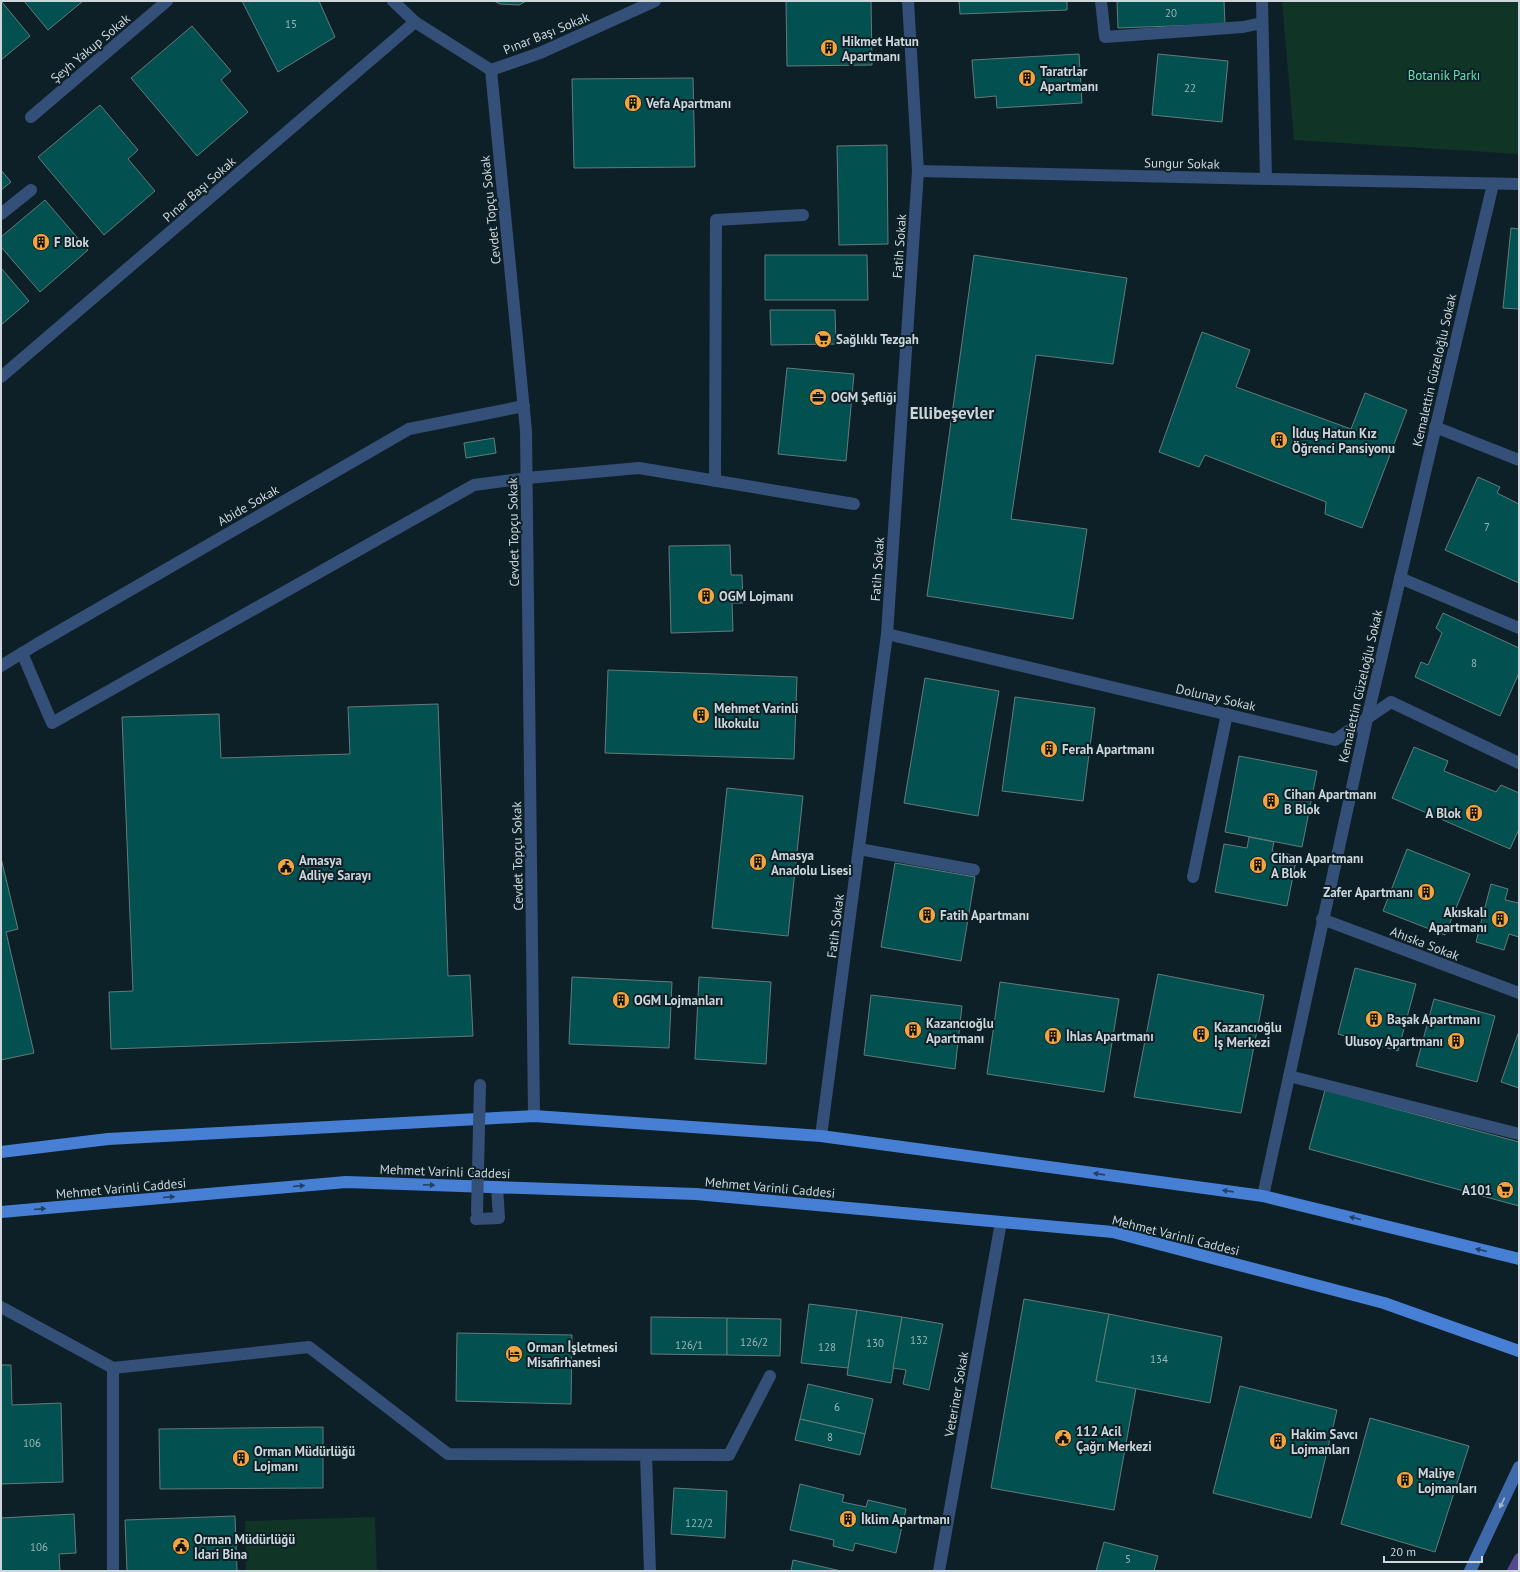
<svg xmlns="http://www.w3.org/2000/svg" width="1520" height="1572" font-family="'PT Sans',sans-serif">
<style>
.green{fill:#103425}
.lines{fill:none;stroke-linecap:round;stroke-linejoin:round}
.stream{stroke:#55488d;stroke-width:10}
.building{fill:#035050;stroke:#637b7a}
.lane{stroke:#344f78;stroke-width:12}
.street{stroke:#344f78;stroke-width:12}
.secondary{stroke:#3e6aac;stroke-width:12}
.primary{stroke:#467fd4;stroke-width:12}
.street-bridge{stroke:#344f78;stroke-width:12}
.oneway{fill:#224164}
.oneway2{fill:#a1b6cd}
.labels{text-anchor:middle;stroke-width:4;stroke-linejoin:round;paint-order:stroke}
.number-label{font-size:11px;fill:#9ab4b8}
.street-label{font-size:13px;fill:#ccd6db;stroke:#0e2027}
.poi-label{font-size:13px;font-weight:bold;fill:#ccd6db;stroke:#0e2027;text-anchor:start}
.park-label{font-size:13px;fill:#61e4b0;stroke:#0e2027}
.district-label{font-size:17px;font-weight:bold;fill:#ccd6db;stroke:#0e2027}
</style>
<rect width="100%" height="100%" fill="#0e2027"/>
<g class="green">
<path d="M1282 1H1519V154L1294 140Z"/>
<path d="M375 1517 377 1571H246L245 1521Z"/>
</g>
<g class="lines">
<path class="stream" d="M1512 1571 1519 1558"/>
</g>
<g class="building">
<path d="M1 1 30 36 1 60Z"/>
<path d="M24 1H83L48 30Z"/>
<path d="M242 1H319L335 37 278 72Z"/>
<path d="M494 1H526L519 5 500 4Z"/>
<path d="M786 1H871L872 65 787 66Z"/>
<path d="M959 1H1067V10L960 14Z"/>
<path d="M1117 1H1224L1225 24 1118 28Z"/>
<path d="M192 26 231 71 221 80 248 112 197 156 131 78Z"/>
<path d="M1079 54 1082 103 997 108 996 96 975 98 972 60Z"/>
<path d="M1158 54 1228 61 1222 122 1152 115Z"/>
<path d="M693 78 695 167 574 168 572 79Z"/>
<path d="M100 105 138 150 128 159 155 191 104 235 38 157Z"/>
<path d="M887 145 888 244 839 245 837 146Z"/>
<path d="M1 170 11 182 1 190Z"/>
<path d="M45 200 88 250 40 292 1 247V237Z"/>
<path d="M1511 228 1519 229V309L1503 308Z"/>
<path d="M765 255H867L868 300H765Z"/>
<path d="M974 255 1127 278 1113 364 1036 355 1011 519 1087 529 1073 619 927 596Z"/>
<path d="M1 268 29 301 1 325Z"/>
<path d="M770 310H835L836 344 771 345Z"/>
<path d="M1202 332 1250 350 1236 387 1351 429 1365 393 1407 410 1362 528 1325 514 1326 502 1205 455 1199 467 1159 452Z"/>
<path d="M787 368 854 374 846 461 778 454Z"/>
<path d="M494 438 496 453 466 458 464 443Z"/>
<path d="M1478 477 1500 487 1497 493 1519 504V583L1445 550Z"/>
<path d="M730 545 731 575H742L743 603H732L733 631 671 633 669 546Z"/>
<path d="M1443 613 1519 648V673L1500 716 1415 677 1421 662 1428 665 1442 633 1436 628Z"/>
<path d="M608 670 797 677 794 759 605 753Z"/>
<path d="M925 678 999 691 978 816 904 803Z"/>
<path d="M1015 697 1095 708 1083 801 1002 791Z"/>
<path d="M438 704 448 976 470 975 473 1036 111 1049 109 992 133 991 122 717 219 714 221 758 350 754 348 707Z"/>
<path d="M1414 747 1448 761 1444 771 1496 792 1501 785 1519 793V829L1510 849 1392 798Z"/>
<path d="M1239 756 1317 771 1302 847 1225 832Z"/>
<path d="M727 788 803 796 788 936 712 928Z"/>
<path d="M1249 837 1274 842 1272 851 1297 856 1287 906 1215 892 1224 844 1247 848Z"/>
<path d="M1407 849 1470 874 1445 935 1383 911Z"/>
<path d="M1 858 18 929 6 932 34 1053 1 1060Z"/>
<path d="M895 863 975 877 961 961 881 947Z"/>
<path d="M1491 884 1508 889 1505 900 1519 903V937L1509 934 1504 950 1476 942Z"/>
<path d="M1355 968 1416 984 1398 1051 1338 1034Z"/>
<path d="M1158 974 1264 995 1241 1113 1134 1097Z"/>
<path d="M572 977 672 982 669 1048 569 1044Z"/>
<path d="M699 977 771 982 766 1064 695 1059Z"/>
<path d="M1000 982 1119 999 1104 1092 987 1074Z"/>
<path d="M871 995 962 1006 955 1069 864 1055Z"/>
<path d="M1434 999 1495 1016 1477 1082 1416 1066Z"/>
<path d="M1519 1031V1088L1501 1082Z"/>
<path d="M1325 1090 1519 1142V1206L1309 1149Z"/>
<path d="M1024 1299 1109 1314 1096 1381 1136 1388 1114 1510 991 1488Z"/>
<path d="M809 1304 857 1310 848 1368 801 1363Z"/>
<path d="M857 1310 902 1317 891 1383 847 1375Z"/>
<path d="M1109 1314 1222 1337 1210 1403 1096 1381Z"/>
<path d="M651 1317 727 1318V1355L651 1354Z"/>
<path d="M902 1317 943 1324 929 1390 903 1384 906 1370 893 1368Z"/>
<path d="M727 1318 781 1319 780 1356 727 1355Z"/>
<path d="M457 1333 572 1335 571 1404 456 1401Z"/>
<path d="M1 1365H11L12 1405 61 1403 63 1482 1 1484Z"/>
<path d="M808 1384 873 1399 865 1434 800 1419Z"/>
<path d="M1240 1386 1337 1410 1311 1518 1213 1493Z"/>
<path d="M1370 1418 1469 1446 1435 1552 1341 1524Z"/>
<path d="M800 1419 865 1434 860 1455 795 1440Z"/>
<path d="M323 1427V1488L160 1489 159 1429Z"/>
<path d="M800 1484 844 1495 842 1502 852 1504 866 1507 868 1500 906 1509 896 1553 855 1543 853 1551 833 1546 834 1540 790 1530Z"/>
<path d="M674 1488 727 1491 725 1538 671 1534Z"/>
<path d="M74 1514 76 1553 59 1554 60 1571H1V1518Z"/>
<path d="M235 1516 237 1571H127L125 1520Z"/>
<path d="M1104 1542 1158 1556 1154 1571H1096Z"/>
<path d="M793 1560 841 1571H791Z"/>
</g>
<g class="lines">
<g class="lane">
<path d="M1101 1 1105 37 1243 27 1262 23"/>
<path d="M715 481 716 220 803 215"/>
<path d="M1400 578 1519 628"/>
<path d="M22 653 52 723 474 485 527 478 639 468 854 504"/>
<path d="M859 849 974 870"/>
<path d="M1193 877 1227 714"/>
<path d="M1289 1076 1519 1134"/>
<path d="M1 1307 113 1368 309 1347 448 1454 729 1455 770 1376"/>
<path d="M646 1455 650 1571"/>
<path d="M113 1571V1368"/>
</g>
<g class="street">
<path d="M393 1 415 22 491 70 526 431 534 1116"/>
<path d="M491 70 540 53 655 1"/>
<path d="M31 117 167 1"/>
<path d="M918 171 1266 179 1262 1"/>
<path d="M1266 179 1519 184"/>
<path d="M1 214 31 190"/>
<path d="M1 377 415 22"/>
<path d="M1435 427 1519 460"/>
<path d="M887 634 1335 740 1391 702 1519 763"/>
<path d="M1 666 37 644 409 429 524 406"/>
<path d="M1322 919 1519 993"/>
<path d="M821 1136 887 634 918 171 908 1"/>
<path d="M1263 1196 1367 719 1493 184"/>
<path d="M476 1219 499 1218 497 1187"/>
<path d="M939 1571 1001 1222"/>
</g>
<path class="secondary" d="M1470 1571 1519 1467"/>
<g class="primary">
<path d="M1 1152 108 1139 534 1116 821 1136 1263 1196 1519 1259"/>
<path d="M1 1212 346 1182 696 1194 1001 1222 1113 1232 1384 1303 1519 1351"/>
</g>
<path class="street-bridge" d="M477 1212 480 1085"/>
</g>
<defs><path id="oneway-solid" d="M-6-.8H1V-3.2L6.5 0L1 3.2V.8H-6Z"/></defs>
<g class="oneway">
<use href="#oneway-solid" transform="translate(1099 1174) rotate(-172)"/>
<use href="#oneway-solid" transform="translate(429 1185) rotate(2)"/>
<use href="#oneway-solid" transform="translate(299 1186) rotate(-5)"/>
<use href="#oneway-solid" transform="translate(1228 1191) rotate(-172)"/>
<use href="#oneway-solid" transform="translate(169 1197) rotate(-5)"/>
<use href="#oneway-solid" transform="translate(40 1209) rotate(-5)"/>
<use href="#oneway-solid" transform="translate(1355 1218) rotate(-166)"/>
<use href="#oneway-solid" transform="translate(1481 1250) rotate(-166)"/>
</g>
<use class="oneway2" href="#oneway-solid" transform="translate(1502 1503) rotate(116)"/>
<defs>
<symbol id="building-disc" viewBox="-11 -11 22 22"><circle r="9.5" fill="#f2a541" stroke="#0e2027"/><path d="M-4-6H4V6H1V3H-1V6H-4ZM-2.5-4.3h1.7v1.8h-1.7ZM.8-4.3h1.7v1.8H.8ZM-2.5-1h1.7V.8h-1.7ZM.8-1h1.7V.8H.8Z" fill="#111"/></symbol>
<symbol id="supermarket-disc" viewBox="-11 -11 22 22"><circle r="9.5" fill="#f2a541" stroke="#0e2027"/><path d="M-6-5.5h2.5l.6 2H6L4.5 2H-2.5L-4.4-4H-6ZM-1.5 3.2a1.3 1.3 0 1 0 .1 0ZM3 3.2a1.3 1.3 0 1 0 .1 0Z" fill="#111"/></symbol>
<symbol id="office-disc" viewBox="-11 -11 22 22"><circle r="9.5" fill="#f2a541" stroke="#0e2027"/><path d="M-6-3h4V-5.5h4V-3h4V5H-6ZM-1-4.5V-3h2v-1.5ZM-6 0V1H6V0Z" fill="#111"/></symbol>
<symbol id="civic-disc" viewBox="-11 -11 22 22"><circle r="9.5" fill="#f2a541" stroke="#0e2027"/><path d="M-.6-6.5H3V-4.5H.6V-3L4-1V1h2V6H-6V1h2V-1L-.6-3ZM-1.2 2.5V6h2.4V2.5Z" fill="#111"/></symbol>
<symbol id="hotel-disc" viewBox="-11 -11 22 22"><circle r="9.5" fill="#f2a541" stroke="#0e2027"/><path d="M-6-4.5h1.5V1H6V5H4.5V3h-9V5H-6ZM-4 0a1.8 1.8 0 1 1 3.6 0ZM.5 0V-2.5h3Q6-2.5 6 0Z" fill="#111"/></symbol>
</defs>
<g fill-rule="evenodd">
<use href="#building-disc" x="819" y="38" width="20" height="20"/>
<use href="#building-disc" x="1017" y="68" width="20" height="20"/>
<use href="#building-disc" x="623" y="93" width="20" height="20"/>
<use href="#building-disc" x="31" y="232" width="20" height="20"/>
<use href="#supermarket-disc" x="813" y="329" width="20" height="20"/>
<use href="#office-disc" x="808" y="387" width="20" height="20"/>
<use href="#building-disc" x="1269" y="430" width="20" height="20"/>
<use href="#building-disc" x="696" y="586" width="20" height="20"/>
<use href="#building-disc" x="691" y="705" width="20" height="20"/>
<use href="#building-disc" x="1039" y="739" width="20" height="20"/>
<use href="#building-disc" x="1261" y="791" width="20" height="20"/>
<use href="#building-disc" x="1464" y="803" width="20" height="20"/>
<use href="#building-disc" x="748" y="852" width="20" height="20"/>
<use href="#building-disc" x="1248" y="855" width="20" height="20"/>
<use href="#civic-disc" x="276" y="857" width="20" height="20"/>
<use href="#building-disc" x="1416" y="882" width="20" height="20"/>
<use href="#building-disc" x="917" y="905" width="20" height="20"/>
<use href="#building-disc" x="1490" y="909" width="20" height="20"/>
<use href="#building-disc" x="611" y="990" width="20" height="20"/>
<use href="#building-disc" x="1364" y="1009" width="20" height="20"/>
<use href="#building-disc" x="903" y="1020" width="20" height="20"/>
<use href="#building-disc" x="1191" y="1024" width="20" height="20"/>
<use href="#building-disc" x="1043" y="1026" width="20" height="20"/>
<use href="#building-disc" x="1446" y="1031" width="20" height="20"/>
<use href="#supermarket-disc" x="1495" y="1180" width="20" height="20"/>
<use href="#hotel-disc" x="504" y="1344" width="20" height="20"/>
<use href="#civic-disc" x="1053" y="1428" width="20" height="20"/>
<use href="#building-disc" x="1268" y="1431" width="20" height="20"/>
<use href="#building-disc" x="231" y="1448" width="20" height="20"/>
<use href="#building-disc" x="1395" y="1470" width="20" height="20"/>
<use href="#building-disc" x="838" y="1509" width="20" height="20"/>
<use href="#civic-disc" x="171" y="1536" width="20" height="20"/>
</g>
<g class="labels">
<g class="number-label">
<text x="1171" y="17">20</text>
<text x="291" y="28">15</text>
<text x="1190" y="92">22</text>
<text x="1487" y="531">7</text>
<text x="1474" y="667">8</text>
<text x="919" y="1344">132</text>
<text x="754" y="1346">126/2</text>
<text x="875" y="1347">130</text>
<text x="689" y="1349">126/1</text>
<text x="827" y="1351">128</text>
<text x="1159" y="1363">134</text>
<text x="837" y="1411">6</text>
<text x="830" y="1441">8</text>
<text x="32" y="1447">106</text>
<text x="699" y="1527">122/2</text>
<text x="39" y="1551">106</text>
<text x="1128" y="1563">5</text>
</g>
<g class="street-label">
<text transform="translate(546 33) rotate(-22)" y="5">Pınar Başı Sokak</text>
<text transform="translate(90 48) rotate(-40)" y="5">Şeyh Yakup Sokak</text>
<text transform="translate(1182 163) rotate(1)" y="5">Sungur Sokak</text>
<text transform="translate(199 189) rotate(-41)" y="5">Pınar Başı Sokak</text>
<text transform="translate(490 210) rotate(-96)" y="5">Cevdet Topçu Sokak</text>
<text transform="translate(899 246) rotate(-86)" y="5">Fatih Sokak</text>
<text transform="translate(1434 370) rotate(-77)" y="5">Kemalettin Güzeloğlu Sokak</text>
<text transform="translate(248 505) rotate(-30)" y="5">Abide Sokak</text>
<text transform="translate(513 532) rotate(-91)" y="5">Cevdet Topçu Sokak</text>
<text transform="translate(877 569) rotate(-86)" y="5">Fatih Sokak</text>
<text transform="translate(1360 686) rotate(-77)" y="5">Kemalettin Güzeloğlu Sokak</text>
<text transform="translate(1216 697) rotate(13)" y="5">Dolunay Sokak</text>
<text transform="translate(517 856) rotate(-91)" y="5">Cevdet Topçu Sokak</text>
<text transform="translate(835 926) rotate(-83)" y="5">Fatih Sokak</text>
<text transform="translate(1425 943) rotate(21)" y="5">Ahıska Sokak</text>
<text transform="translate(445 1171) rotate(2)" y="5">Mehmet Varinli Caddesi</text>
<text transform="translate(770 1187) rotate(5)" y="5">Mehmet Varinli Caddesi</text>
<text transform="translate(121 1188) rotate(-5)" y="5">Mehmet Varinli Caddesi</text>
<text transform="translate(1176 1235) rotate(14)" y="5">Mehmet Varinli Caddesi</text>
<text transform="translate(956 1394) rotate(-80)" y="5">Veteriner Sokak</text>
</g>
<g class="poi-label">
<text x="842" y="46">Hikmet Hatun<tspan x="842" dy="15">Apartmanı</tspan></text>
<text x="1040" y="76">Taratrlar<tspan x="1040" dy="15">Apartmanı</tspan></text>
<text x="646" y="108">Vefa Apartmanı</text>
<text x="54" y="247">F Blok</text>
<text x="836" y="344">Sağlıklı Tezgah</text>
<text x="831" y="402">OGM Şefliği</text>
<text x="1292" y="438">İlduş Hatun Kız<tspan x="1292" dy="15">Öğrenci Pansiyonu</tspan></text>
<text x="719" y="601">OGM Lojmanı</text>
<text x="714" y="713">Mehmet Varinli<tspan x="714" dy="15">İlkokulu</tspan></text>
<text x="1062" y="754">Ferah Apartmanı</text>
<text x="1284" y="799">Cihan Apartmanı<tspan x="1284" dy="15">B Blok</tspan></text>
<text x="1461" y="818" text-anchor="end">A Blok</text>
<text x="771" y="860">Amasya<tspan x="771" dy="15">Anadolu Lisesi</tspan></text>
<text x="1271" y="863">Cihan Apartmanı<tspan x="1271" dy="15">A Blok</tspan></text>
<text x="299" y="865">Amasya<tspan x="299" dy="15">Adliye Sarayı</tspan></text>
<text x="1413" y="897" text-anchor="end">Zafer Apartmanı</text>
<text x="1487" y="917" text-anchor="end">Akıskalı<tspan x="1487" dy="15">Apartmanı</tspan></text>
<text x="940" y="920">Fatih Apartmanı</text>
<text x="634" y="1005">OGM Lojmanları</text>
<text x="1387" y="1024">Başak Apartmanı</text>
<text x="926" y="1028">Kazancıoğlu<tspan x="926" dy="15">Apartmanı</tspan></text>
<text x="1214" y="1032">Kazancıoğlu<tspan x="1214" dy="15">İş Merkezi</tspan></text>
<text x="1066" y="1041">İhlas Apartmanı</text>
<text x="1443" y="1046" text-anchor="end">Ulusoy Apartmanı</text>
<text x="1492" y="1195" text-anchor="end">A101</text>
<text x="527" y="1352">Orman İşletmesi<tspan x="527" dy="15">Misafirhanesi</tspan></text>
<text x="1076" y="1436">112 Acil<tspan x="1076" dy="15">Çağrı Merkezi</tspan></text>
<text x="1291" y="1439">Hakim Savcı<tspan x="1291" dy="15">Lojmanları</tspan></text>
<text x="254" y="1456">Orman Müdürlüğü<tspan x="254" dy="15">Lojmanı</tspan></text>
<text x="1418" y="1478">Maliye<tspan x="1418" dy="15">Lojmanları</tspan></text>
<text x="861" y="1524">İklim Apartmanı</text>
<text x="194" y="1544">Orman Müdürlüğü<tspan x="194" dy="15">İdari Bina</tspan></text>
</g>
<g class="park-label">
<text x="1444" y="80">Botanik Parkı</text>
</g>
<g class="district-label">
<text x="952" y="419">Ellibeşevler</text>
</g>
</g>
<rect width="1520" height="1572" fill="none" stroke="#ccd6db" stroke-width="4"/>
<path d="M1384 1556v6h98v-6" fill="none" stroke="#ccd6db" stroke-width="2"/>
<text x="1390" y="1556" font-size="12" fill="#ccd6db" stroke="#0e2027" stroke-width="3" paint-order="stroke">20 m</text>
</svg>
